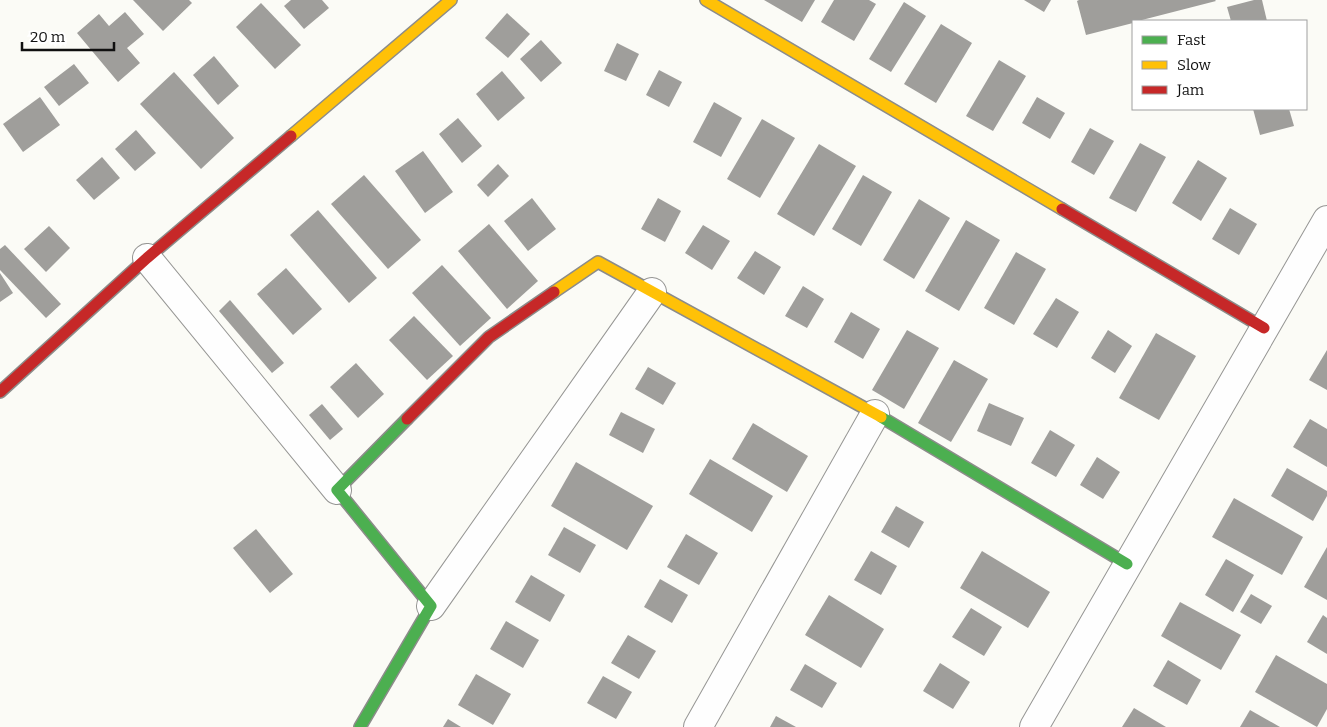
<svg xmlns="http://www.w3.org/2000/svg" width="1327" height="727" font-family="Bitter,serif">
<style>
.building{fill:#9f9e9b}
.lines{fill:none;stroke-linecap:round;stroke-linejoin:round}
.street-casing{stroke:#969694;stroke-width:30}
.fast-casing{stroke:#8c8c8a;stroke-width:14}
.slow-casing{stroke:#8c8c8a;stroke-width:14}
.jam-casing{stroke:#8c8c8a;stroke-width:14}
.street{stroke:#fefefe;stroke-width:28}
.fast{stroke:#4caf50;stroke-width:11}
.slow{stroke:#ffc107;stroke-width:11}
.jam{stroke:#c62828;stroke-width:11}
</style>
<rect width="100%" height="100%" fill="#fbfbf6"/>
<g class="building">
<path d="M133 0H189L192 3 163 31Z"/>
<path d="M291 0H322L329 8 304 29 284 6Z"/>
<path d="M764 0H815L802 22Z"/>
<path d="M834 0H869L876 4 854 41 821 22Z"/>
<path d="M1024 0H1051L1044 12Z"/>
<path d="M1079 0H1215L1216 1 1138 21H1133V23L1086 35 1077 1Z"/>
<path d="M1254 0H1262L1267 21H1231L1227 7Z"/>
<path d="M904 2 926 16 891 72 869 59Z"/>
<path d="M261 3 301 45 275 69 236 27Z"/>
<path d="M125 12 144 34 127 48 140 63 118 82 77 33 99 14 109 26Z"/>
<path d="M507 13 530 34 508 58 485 38Z"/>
<path d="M941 24 972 43 936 103 904 84Z"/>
<path d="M541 40 562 63 541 82 520 59Z"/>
<path d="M617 43 639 54 626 81 604 71Z"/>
<path d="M214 56 239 86 218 105 193 75Z"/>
<path d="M999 60 1026 76 993 131 966 116Z"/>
<path d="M74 64 89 83 59 106 44 87Z"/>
<path d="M659 70 682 82 669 107 646 95Z"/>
<path d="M502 71 525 98 498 121 476 94Z"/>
<path d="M174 72 234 138 201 169 140 104Z"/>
<path d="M40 97 60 125 23 152 3 124Z"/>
<path d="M1037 97 1065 113 1050 139 1022 123Z"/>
<path d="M714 102 742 118 721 157 693 142Z"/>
<path d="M1253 109H1289L1294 126 1260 135Z"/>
<path d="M458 118 482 146 462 163 439 134Z"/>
<path d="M762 119 795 138 760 198 727 179Z"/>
<path d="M1090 128 1114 141 1094 175 1071 162Z"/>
<path d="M136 130 156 153 135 171 115 149Z"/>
<path d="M1140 143 1166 157 1136 212 1109 198Z"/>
<path d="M819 144 856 166 814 236 777 214Z"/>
<path d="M423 151 453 192 425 213 395 171Z"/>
<path d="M102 157 120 178 94 200 76 180Z"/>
<path d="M1198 160 1227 178 1201 221 1172 203Z"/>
<path d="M498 164 509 176 488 197 477 185Z"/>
<path d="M364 175 421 240 388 269 331 204Z"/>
<path d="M863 175 892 192 861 246 832 229Z"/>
<path d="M532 198 556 229 528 251 504 221Z"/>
<path d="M658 198 681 211 665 242 641 229Z"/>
<path d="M919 199 950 218 914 279 883 260Z"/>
<path d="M1230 208 1257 224 1239 255 1212 239Z"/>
<path d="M318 210 377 278 349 303 290 235Z"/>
<path d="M966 220 1000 240 959 311 925 291Z"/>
<path d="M489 224 538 281 507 309 458 251Z"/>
<path d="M703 225 730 241 712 270 685 253Z"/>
<path d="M49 226 70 248 46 272 24 249Z"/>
<path d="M5 245 61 304 46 318 0 270V249Z"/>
<path d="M755 251 781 267 764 295 737 278Z"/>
<path d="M1016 252 1046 269 1014 325 984 308Z"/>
<path d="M442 265 491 318 460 346 412 293Z"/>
<path d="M286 268 322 309 293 335 257 294Z"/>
<path d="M0 273 13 293 0 302Z"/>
<path d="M803 286 824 299 807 328 785 316Z"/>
<path d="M1056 298 1079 312 1057 348 1033 334Z"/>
<path d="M230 300 284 363 272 373 219 311Z"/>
<path d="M851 312 880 329 863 359 834 342Z"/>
<path d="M414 316 453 356 427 380 389 340Z"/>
<path d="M907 330 939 348 904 409 872 390Z"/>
<path d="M1108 330 1132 346 1115 373 1091 358Z"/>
<path d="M1156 333 1196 356 1159 420 1119 398Z"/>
<path d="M1327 350V390L1309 380Z"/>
<path d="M954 360 988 379 951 442 918 423Z"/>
<path d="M356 363 384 394 358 418 330 387Z"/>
<path d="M648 367 676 383 663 405 635 389Z"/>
<path d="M989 403 1024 418 1011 446 977 431Z"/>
<path d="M322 404 343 429 330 440 309 415Z"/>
<path d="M621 412 655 429 643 453 609 435Z"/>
<path d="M1310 419 1327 429V467L1293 447Z"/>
<path d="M753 423 808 456 787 492 732 459Z"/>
<path d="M1050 430 1075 445 1056 477 1031 463Z"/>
<path d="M1097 457 1120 472 1103 499 1080 485Z"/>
<path d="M710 459 773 496 752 532 689 494Z"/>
<path d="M576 462 653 506 627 550 551 506Z"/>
<path d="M1287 468 1327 491V496L1313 521 1271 496Z"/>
<path d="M1234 498 1303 537 1282 575 1212 537Z"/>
<path d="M896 506 924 522 909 548 881 532Z"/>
<path d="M564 527 596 545 580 573 548 555Z"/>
<path d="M256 529 293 574 270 593 233 548Z"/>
<path d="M686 534 718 553 699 585 667 567Z"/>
<path d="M1327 547V600L1304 587Z"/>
<path d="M871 551 897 566 881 595 854 580Z"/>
<path d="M982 551 1050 592 1028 628 960 588Z"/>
<path d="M1226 559 1254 575 1233 612 1205 595Z"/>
<path d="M531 575 565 595 550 622 515 602Z"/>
<path d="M660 579 688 595 672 623 644 607Z"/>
<path d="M1251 594 1272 606 1261 624 1240 612Z"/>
<path d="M829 595 884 629 861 668 805 635Z"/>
<path d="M1180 602 1241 635 1221 670 1161 636Z"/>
<path d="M971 608 1002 627 984 656 952 637Z"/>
<path d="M1323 615 1327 618V654L1307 642Z"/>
<path d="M506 621 539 640 523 668 490 649Z"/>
<path d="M628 635 656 651 639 679 611 663Z"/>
<path d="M1276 655 1327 684V709L1317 727 1255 692Z"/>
<path d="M1168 660 1201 680 1187 705 1153 686Z"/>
<path d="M940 663 970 682 953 709 923 691Z"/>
<path d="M805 664 837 683 822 708 790 690Z"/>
<path d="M476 674 511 694 493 725 458 705Z"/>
<path d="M603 676 632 692 616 719 587 703Z"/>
<path d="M1134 708 1166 727H1122Z"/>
<path d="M1250 710 1280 727H1240Z"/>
<path d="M776 716 796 727H770Z"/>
<path d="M448 719 461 727H443Z"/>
</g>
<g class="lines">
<defs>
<g id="street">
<path d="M147 258 337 490"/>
<path d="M431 606 652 292"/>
<path d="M698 727 875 414"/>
<path d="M1034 727 1327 220"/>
</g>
<g id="fast">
<path d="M881 417 1127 564"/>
<path d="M360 727 431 606 337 490 407 419"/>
</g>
<g id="slow">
<path d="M706 0 1062 209"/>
<path d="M291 136 451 0"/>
<path d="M554 292 598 262 881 417"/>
</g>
<g id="jam">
<path d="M1062 209 1264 328"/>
<path d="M0 392 147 258 291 136"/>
<path d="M407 419 489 337 554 292"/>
</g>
</defs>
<use href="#street" class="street-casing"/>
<use href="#fast" class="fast-casing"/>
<use href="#slow" class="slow-casing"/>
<use href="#jam" class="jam-casing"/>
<use href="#street" class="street"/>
<use href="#fast" class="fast"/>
<use href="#slow" class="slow"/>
<use href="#jam" class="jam"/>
</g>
<rect x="1132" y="20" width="175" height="90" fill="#ffffff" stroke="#9f9f9f"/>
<rect x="1142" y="36" width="25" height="8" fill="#4caf50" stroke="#9f9f9f"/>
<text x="1177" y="45" font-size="15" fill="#101010">Fast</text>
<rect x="1142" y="61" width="25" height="8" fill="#ffc107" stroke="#9f9f9f"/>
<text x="1177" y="70" font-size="15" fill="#101010">Slow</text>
<rect x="1142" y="86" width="25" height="8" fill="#c62828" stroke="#9f9f9f"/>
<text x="1177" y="95" font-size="15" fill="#101010">Jam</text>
<path d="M22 42v8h92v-8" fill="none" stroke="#101010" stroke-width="2.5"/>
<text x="30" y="42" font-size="15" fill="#101010" stroke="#ffffff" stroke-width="4" paint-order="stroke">20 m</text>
</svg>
